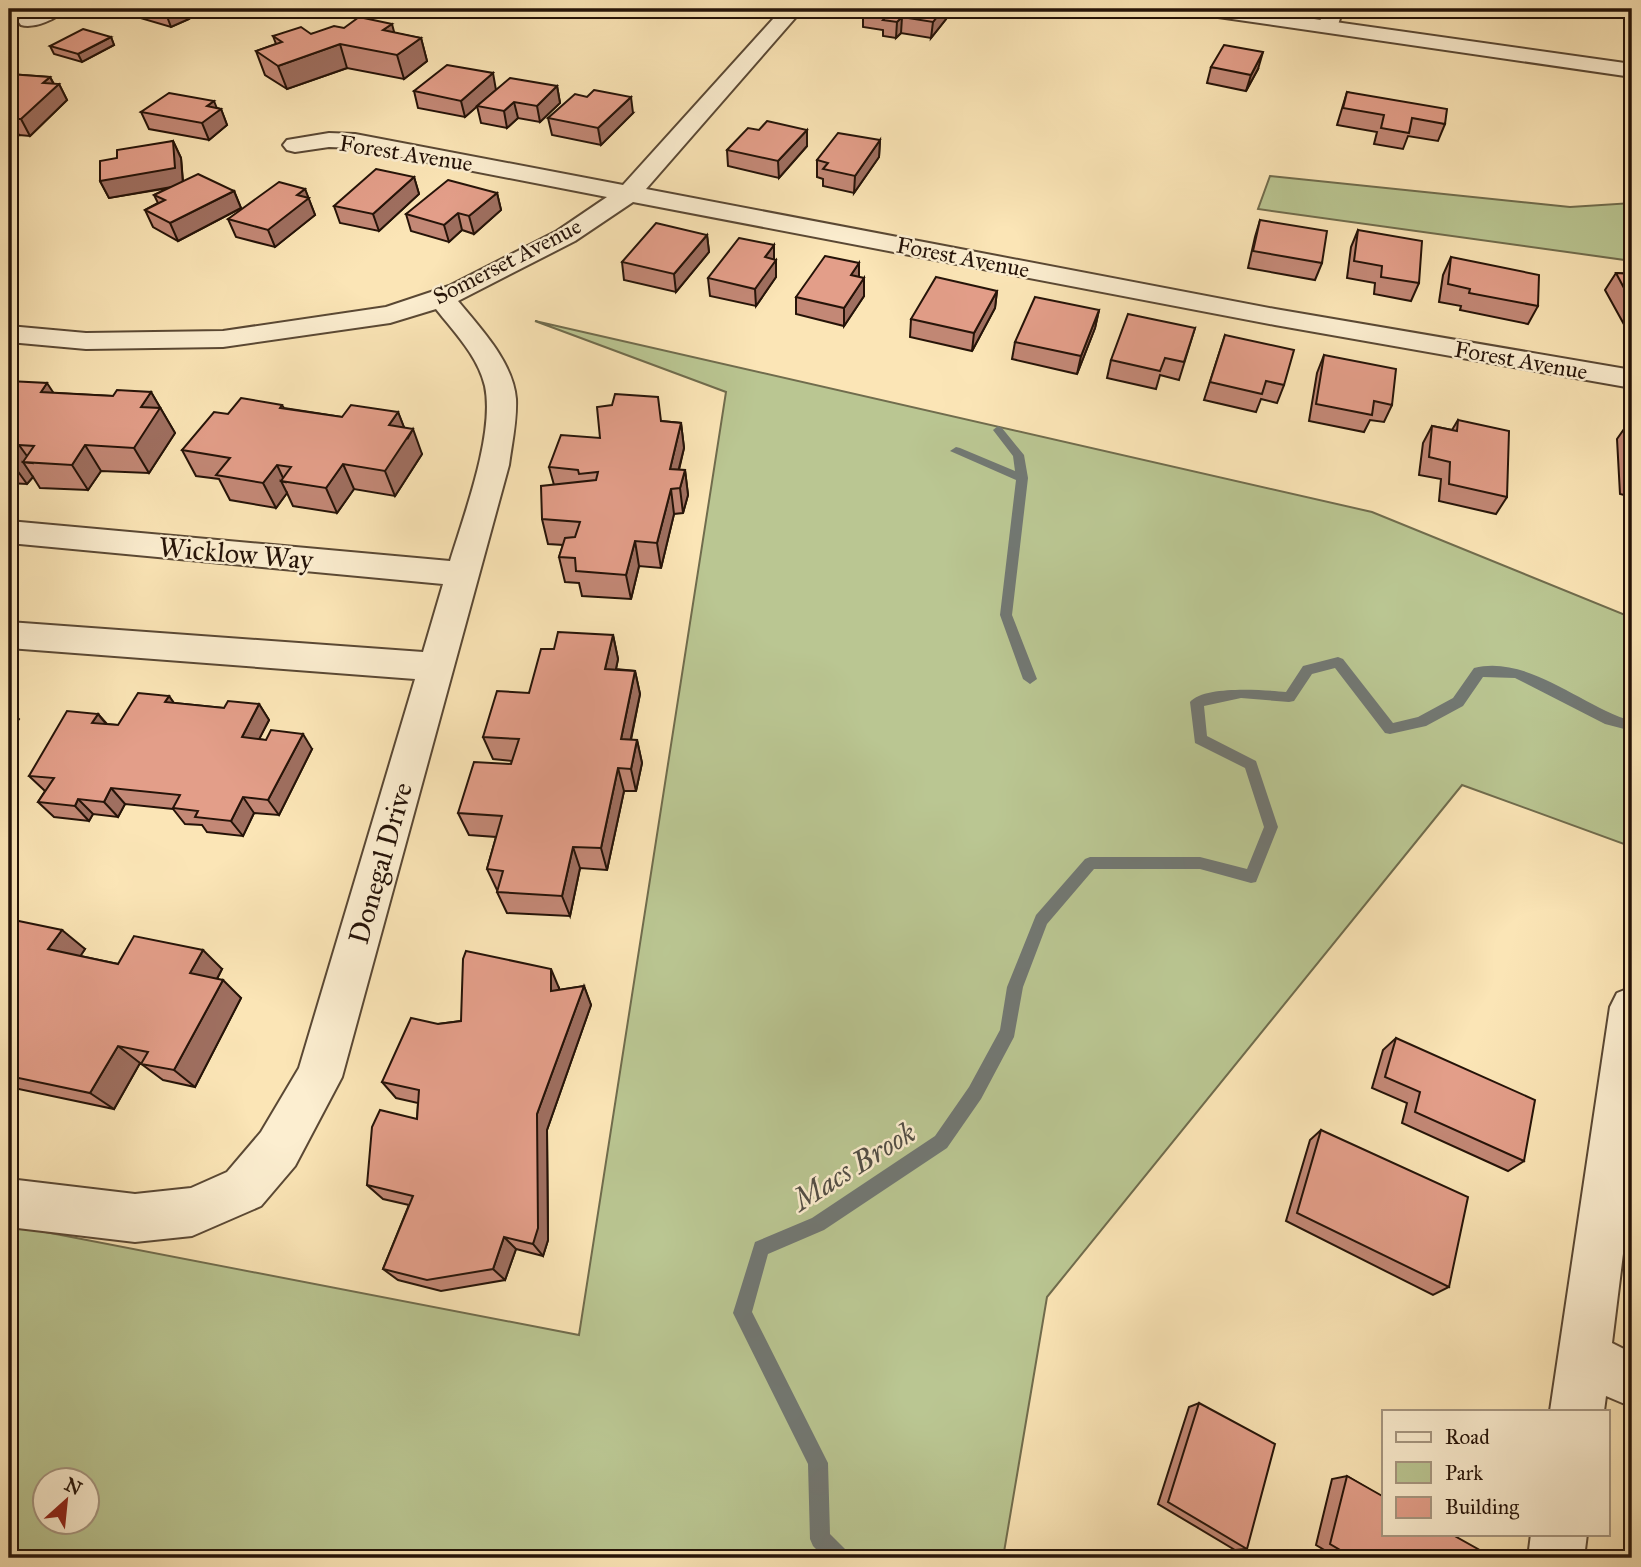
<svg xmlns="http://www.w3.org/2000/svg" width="1641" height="1567" font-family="'IM FELL Great Primer',serif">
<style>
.green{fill:#bac692;stroke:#706c4d;stroke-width:2;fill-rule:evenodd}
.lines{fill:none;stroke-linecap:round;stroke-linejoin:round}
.stream{fill:#727873;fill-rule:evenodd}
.minor-casing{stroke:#5a4834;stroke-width:4}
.tertiary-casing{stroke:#5a4834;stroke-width:4}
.minor{fill:#fceed0;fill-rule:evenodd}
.tertiary{fill:#fceed0;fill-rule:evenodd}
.wall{fill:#c38876;stroke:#251308;stroke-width:2}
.shaded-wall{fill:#9f6f60;stroke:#251308;stroke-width:2}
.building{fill:#e39e89;stroke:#251308;stroke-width:2}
.labels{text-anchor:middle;stroke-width:5;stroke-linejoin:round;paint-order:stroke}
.far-street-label{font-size:23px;fill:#251308;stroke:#fceed0}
.street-label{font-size:28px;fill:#251308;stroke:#fceed0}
.water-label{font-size:30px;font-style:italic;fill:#524e46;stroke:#fceed0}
</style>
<rect width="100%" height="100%" fill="#fbe5b6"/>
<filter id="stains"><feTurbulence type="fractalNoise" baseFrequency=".00286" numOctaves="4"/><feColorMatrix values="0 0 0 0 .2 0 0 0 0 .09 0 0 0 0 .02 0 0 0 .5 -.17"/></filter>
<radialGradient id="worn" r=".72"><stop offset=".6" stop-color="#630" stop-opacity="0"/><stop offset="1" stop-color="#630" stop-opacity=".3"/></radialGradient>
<g class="green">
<path d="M1270 176 1570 207 1632 203V261L1258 209Z"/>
<path d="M535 321 1372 512 1625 615 1632 613V852L1627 845 1462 785 1047 1297 1003 1558H9V1225L579 1335 726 392ZM46 1480H88V1522H46Z"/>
</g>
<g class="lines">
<g class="stream">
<path d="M998 426 1002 428 1024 455 1028 478 1012 615 1037 679 1030 684 1023 679 1000 615 1016 480 950 451 956 447 960 448 1015 471 1013 456 993 430Z"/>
<path d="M1338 657 1343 659 1393 723 1418 717 1453 698 1474 668C1527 654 1583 707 1632 721V731L1605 724 1515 678 1483 677 1463 706 1426 726 1390 734 1385 733 1335 668 1312 674 1294 701 1289 702 1241 698 1204 706 1207 736 1256 761 1278 827 1256 882 1251 883 1200 869H1094L1047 924 1023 987 1014 1037 981 1099 947 1148 824 1230 768 1254 752 1312 828 1463 830 1534 847 1551 850 1558H825L813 1546 810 1539 808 1464 733 1313 755 1242 812 1218 935 1136 969 1087 1000 1030 1007 987 1036 915 1085 859 1090 857H1200L1247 869 1264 827 1245 768 1195 743 1190 702C1205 685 1264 690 1286 692L1303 666Z"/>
</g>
<defs>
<g id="minor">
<path d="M39 9H66C57 19 34 29 21 25L18 21 21 17Z"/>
<path d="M782 9H803L646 189 1275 309 1632 370V388L1275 325 633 202 575 241 458 301C481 329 513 362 516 399 517 421 512 443 509 465L342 1077 295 1166 261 1206 192 1236 135 1242 9 1227V1179L135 1194 191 1188 227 1172 261 1132 299 1068 415 679 9 648V622L423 652 443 584 9 543V521L450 561C464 515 495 433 485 386 478 356 454 332 436 309L390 323 223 347 86 349 9 342V326L86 333 223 331 386 307 449 286 557 231 607 197 355 148 329 147 295 152 287 150 283 145 287 140 329 133 355 134 623 185Z"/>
<path d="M1323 9H1343L1336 31H1322L1319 27Z"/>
<path d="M1632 987V1181L1612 1343 1632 1353V1407L1606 1396 1604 1411H1550L1610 1007 1617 993Z"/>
<path d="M1531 1534H1587L1584 1558H1528Z"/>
</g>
<path id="tertiary" d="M1194 9H1244L1632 64V77L1204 15 1197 13Z"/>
</defs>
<use href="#minor" class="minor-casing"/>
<use href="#tertiary" class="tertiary-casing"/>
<use href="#minor" class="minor"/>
<use href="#tertiary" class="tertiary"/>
</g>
<g class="wall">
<path d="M128 9H185L189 19 171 27 130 15Z"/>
<path d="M688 9H718L713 13Z"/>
<path d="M863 11 946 19 931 38 901 33 896 38 883 36V30L863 27Z"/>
<path d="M344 28 394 33 421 38 427 61 404 79 347 68 287 89 265 75 256 51 276 44 273 36 311 34Z"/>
<path d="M111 37 114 45 82 62 54 54 50 46Z"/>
<path d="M1211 67 1258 69 1246 91 1207 83Z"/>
<path d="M9 74 50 77 54 84H59L67 100 30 136 19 135 10 143H9Z"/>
<path d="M557 86 560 103 540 122 518 118 507 128 481 123 477 106 465 117 418 108 414 91 496 90Z"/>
<path d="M1347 92 1445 124 1438 141 1408 136 1403 149 1374 144 1377 132 1337 125Z"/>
<path d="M217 108 221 109 227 125 209 140 149 129 141 112Z"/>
<path d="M633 113 601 145 552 135 548 118Z"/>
<path d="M759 130H807V146L779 178 728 166 727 150Z"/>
<path d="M880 140 879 157 854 193 823 186V179L817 177V160Z"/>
<path d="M173 141 181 158 183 181 234 191 241 208 178 241 153 227 145 210 158 203 154 195 169 188 109 198 100 181 117 158Z"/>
<path d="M414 177 419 194 379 231 340 223 334 206Z"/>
<path d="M305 189 315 215 275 247 236 237 228 219Z"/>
<path d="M497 193 501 210 474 234 462 230 449 242 411 231 406 214Z"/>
<path d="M1260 220 1322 263 1315 280 1248 268 1255 237Z"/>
<path d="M1358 230 1419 283 1411 301 1374 294 1375 283 1347 278 1351 247Z"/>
<path d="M707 235 709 252 676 292 624 280 622 262Z"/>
<path d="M774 245V260H776V277L756 306 710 296 708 278Z"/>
<path d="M1451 257 1538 306 1528 324 1460 310 1461 306 1439 302 1443 275Z"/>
<path d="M859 263V277L864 296 844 326 796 314V297Z"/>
<path d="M1616 273 1632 274V329L1626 328 1605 290Z"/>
<path d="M997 291 995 308 972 351 910 337 911 319Z"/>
<path d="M1099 310 1095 328 1077 374 1012 359 1015 342Z"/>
<path d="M1195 328 1179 380 1160 375 1156 389 1107 378 1111 360Z"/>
<path d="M1225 335 1284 385 1277 403 1261 399 1256 412 1204 400Z"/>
<path d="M1324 355 1392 405 1384 422 1370 420 1364 432 1309 421 1317 373Z"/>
<path d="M9 381 54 393 113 396 151 392 175 433 149 473 101 471 88 490 40 488 33 477 27 484 9 483Z"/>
<path d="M282 405 284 408 342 417 398 412 404 427 422 454 395 496 354 489 337 513 293 506 287 493 276 508 230 500 219 479 196 476 182 450 228 414Z"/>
<path d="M1458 420 1507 497 1496 514 1439 501 1441 479 1419 475 1423 443 1432 426 1452 430Z"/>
<path d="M661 421 681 423 684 448 679 470H685L688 495 683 513 674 514 661 568 639 566 631 599 582 596 579 583 565 582 559 557 563 545 548 544 542 519 554 485 549 467 600 438Z"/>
<path d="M1629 422 1632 423V497L1620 494 1617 439Z"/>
<path d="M613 635 618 659 616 669 635 671 640 694 631 740H637L642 763 636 791H624L607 870 580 868 570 916 507 913 497 892 498 890H497L487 869 496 837 469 835 458 813 511 764 512 761 493 759 483 737 529 693 554 649Z"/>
<path d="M169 696 174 703 224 708 259 704 269 720 259 739 312 749 279 815 254 813 243 836 207 832 202 825 185 824 173 809 125 804 118 817 93 814 89 821 54 817 38 802 45 791 29 776 98 714 107 724 118 725Z"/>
<path d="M9 919 85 949 80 956 118 964 222 969 217 979 241 998 195 1087 163 1080 140 1063 114 1109 9 1087Z"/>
<path d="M584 986 591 1005 547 1130 548 1240 543 1256 516 1249 505 1280 441 1291 398 1280 383 1269 409 1205 383 1199 367 1185 417 1119 418 1103 396 1098 382 1082 438 1024 461 1021 559 988V990Z"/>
<path d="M1396 1038 1524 1161 1508 1171 1402 1123 1407 1103 1372 1088 1383 1050Z"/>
<path d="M1321 1130 1449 1287 1433 1295 1286 1221 1310 1140Z"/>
<path d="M1199 1403 1247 1549 1235 1550 1158 1504 1189 1407Z"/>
<path d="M1347 1476 1484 1558H1338L1316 1545 1332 1479Z"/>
</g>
<g class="shaded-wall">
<path d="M170 9H185L189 19 171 27 165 11Z"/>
<path d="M943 9H947L946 19 931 38 933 22Z"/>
<path d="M902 17 901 33 896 38 897 22Z"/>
<path d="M392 24 398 47 383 30Z"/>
<path d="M111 37 114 45 82 62 78 54Z"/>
<path d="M421 38 427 61 404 79 397 55Z"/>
<path d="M340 44 347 68 287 89 278 66Z"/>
<path d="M1263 52 1258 69 1246 91 1251 75Z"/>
<path d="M493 73 496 90 465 117 461 101Z"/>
<path d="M50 77 55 87 59 84 67 100 30 136 21 119 43 83Z"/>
<path d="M557 86 560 103 540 122 537 106Z"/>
<path d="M631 97 633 113 601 145 598 128Z"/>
<path d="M214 101 218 111 221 109 227 125 209 140 202 123 207 106Z"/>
<path d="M514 102 518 118 507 128 504 111Z"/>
<path d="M10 119 19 135 10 143 9 141V120Z"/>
<path d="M807 130V146L779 178 778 161Z"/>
<path d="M880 140 879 157 854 193 855 176Z"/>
<path d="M173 141 181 158 183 185 109 198 100 181Z"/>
<path d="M414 177 419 194 379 231 373 214Z"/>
<path d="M305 189 315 215 275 247 268 230 297 195Z"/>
<path d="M234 191 241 208 178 241 170 223Z"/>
<path d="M497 193 501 210 474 234 469 216Z"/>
<path d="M458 213 462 230 449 242 444 225Z"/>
<path d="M707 235 709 252 676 292 674 274Z"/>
<path d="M774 245V262L776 260V277L756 306 755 289 765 257Z"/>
<path d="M859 263V281L851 275Z"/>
<path d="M864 278V296L844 326V308Z"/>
<path d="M997 291 995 308 972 351 974 333Z"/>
<path d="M1099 310 1095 328 1077 374 1081 356Z"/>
<path d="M47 383 64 409 41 392Z"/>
<path d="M151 392 175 433 149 473 134 448 141 407Z"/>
<path d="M398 412 408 438 413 429 422 454 395 496 385 471 389 425Z"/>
<path d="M681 423 684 448 674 488 670 469Z"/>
<path d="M19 445 32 463 23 462 33 477 27 484 9 459Z"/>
<path d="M85 445 101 471 88 490 72 465Z"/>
<path d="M343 464 354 489 337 513 326 488Z"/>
<path d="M277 465 285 482 281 481 287 493 276 508 263 483Z"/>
<path d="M685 470 688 495 683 513 680 488Z"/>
<path d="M671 489 674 514 661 568 657 543Z"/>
<path d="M635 541 639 566 631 599 626 575Z"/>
<path d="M613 635 618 659 611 693 605 669Z"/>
<path d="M635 671 640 694 626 762 621 739Z"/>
<path d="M169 696 180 712 165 702Z"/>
<path d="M259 704 269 720 252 753 242 737Z"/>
<path d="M9 709 19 719 9 733Z"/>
<path d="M98 714 111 730 92 723Z"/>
<path d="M303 734 312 749 279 815 268 800Z"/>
<path d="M637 740 642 763 636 791 631 769Z"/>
<path d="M618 768 624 791 607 870 601 848Z"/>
<path d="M111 788 125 804 118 817 104 802Z"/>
<path d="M243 797 254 813 243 836 231 821Z"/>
<path d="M78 799 93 814 89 821 75 806Z"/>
<path d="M573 847 580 868 570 916 562 896Z"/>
<path d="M62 930 85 949 72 969 48 949Z"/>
<path d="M203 950 222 969 210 992 190 973Z"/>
<path d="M551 969 559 988 560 1010 551 991Z"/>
<path d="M223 980 241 998 195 1087 174 1070Z"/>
<path d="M584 986 591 1005 547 1130 548 1240 543 1256 533 1244 537 1114Z"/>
<path d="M118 1046 140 1063 114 1109 90 1093Z"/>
<path d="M504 1237 516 1249 505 1280 493 1269Z"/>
</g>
<g class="building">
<path d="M156 9H170L165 11Z"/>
<path d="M865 9H943L933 22 902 17 897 22 883 20 888 15 863 11Z"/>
<path d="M359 17 392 24 383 30 421 38 397 55 340 44 278 66 256 51 282 42 273 36 301 27 311 34 334 26 344 28Z"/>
<path d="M83 29 111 37 78 54 50 46Z"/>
<path d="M1224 45 1263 52 1251 75 1211 67Z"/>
<path d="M447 65 493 73 461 101 414 91Z"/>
<path d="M9 74 50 77 43 83 59 84 21 119H10L9 120Z"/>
<path d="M510 78 557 86 537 106 514 102 504 111 477 106Z"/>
<path d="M594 90 631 97 598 128 548 118 575 94 587 97Z"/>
<path d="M1347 92 1447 109 1445 124 1412 118 1409 133 1381 128 1384 115 1343 108Z"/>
<path d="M169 93 214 101 207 106 221 109 202 123 141 112Z"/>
<path d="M767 121 807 130 778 161 727 150 748 128 759 130Z"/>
<path d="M838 133 880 140 855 176 823 169 828 163 817 160Z"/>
<path d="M173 141 175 168 100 181V161L117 158V150Z"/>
<path d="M376 169 414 177 373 214 334 206Z"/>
<path d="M198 174 234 191 170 223 145 210 165 200 154 195Z"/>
<path d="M448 180 497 193 469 216 458 213 444 225 406 214Z"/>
<path d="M279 182 305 189 297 195 309 198 268 230 228 219Z"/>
<path d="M1260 220 1327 231 1322 263 1253 251Z"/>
<path d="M656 223 707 235 674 274 622 262Z"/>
<path d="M1358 230 1422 241 1419 283 1381 277 1382 266 1354 261Z"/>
<path d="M739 238 774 245 765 257 776 260 755 289 708 278Z"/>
<path d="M825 256 859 263 851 275 864 278 844 308 796 297Z"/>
<path d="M1451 257 1539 275 1538 306 1469 293 1470 289 1448 284Z"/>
<path d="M1616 273 1632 274V303Z"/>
<path d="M936 277 997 291 974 333 911 319Z"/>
<path d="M1035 297 1099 310 1081 356 1015 342Z"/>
<path d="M1128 314 1195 328 1184 362 1165 358 1160 371 1111 360Z"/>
<path d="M1225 335 1294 350 1284 385 1266 381 1262 394 1210 382Z"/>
<path d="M1324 355 1396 369 1392 405 1374 401 1372 415 1316 404Z"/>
<path d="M9 381 47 383 41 392 113 396 117 390 151 392 141 407 160 408 134 448 85 445 72 465 23 462 34 446 19 445 9 459Z"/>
<path d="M615 394 658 397 661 421 681 423 670 469 685 470 680 488 671 489 657 543 635 541 626 575 576 571 575 558 559 557 565 538 575 537 580 522 542 519 541 486 596 480 598 472 579 474 578 470 549 467 561 435 600 438 597 407 612 405Z"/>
<path d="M241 398 282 405 280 408 342 417 351 405 398 412 389 425 413 429 385 471 343 464 326 488 281 481 291 467 277 465 263 483 216 475 230 458 182 450 214 412 228 414Z"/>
<path d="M1458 420 1509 431 1507 497 1449 484 1450 462 1429 457 1432 426 1457 431Z"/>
<path d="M1629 422 1632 423V469Z"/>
<path d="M558 632 613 635 605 669 635 671 621 739 637 740 631 769 618 768 601 848 573 847 562 896 497 892 503 871 487 869 502 816 458 813 474 762 511 764 519 739 483 737 497 691 529 693 541 649H554Z"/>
<path d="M138 693 169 696 165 702 224 708 228 701 259 704 242 737 266 740 271 730 303 734 268 800 243 797 231 821 195 817 198 811 173 808 180 795 111 788 104 802 78 799 75 806 38 802 54 778 29 776 67 711 98 714 92 723 118 725Z"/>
<path d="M9 919 62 930 48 949 118 964 134 936 203 950 190 973 223 980 174 1070 141 1064 148 1052 118 1046 90 1093 9 1076Z"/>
<path d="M466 951 551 969V991L584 986 537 1114 538 1228 533 1244 504 1237 493 1269 427 1280 383 1269 413 1196 367 1185 372 1127 380 1110 417 1119 419 1090 382 1082 411 1018 438 1024 461 1021 463 959Z"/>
<path d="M1396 1038 1535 1100 1524 1161 1415 1112 1420 1092 1385 1077Z"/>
<path d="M1321 1130 1468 1197 1449 1287 1297 1213Z"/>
<path d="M1199 1403 1275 1444 1247 1549 1168 1502Z"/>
<path d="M1347 1476 1384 1497V1534H1451L1485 1553 1484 1558H1354L1330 1544Z"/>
</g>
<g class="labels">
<g class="far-street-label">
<text transform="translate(406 153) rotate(9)" y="8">Forest Avenue</text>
<text transform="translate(963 257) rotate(11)" y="8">Forest Avenue</text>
<text transform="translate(507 261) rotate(-27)" y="8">Somerset Avenue</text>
<text transform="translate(1521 360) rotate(10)" y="8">Forest Avenue</text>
</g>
<g class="street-label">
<text transform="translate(236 553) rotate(5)" y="10">Wicklow Way</text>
<text transform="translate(380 863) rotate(-74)" y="10">Donegal Drive</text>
</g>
<g class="water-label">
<text transform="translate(854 1166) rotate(-32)" y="10">Macs Brook</text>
</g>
</g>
<rect width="1641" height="1567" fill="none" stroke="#fbe5b6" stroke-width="35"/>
<rect x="10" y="10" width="1620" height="1546" fill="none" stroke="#251308" stroke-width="3.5"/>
<rect x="18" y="18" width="1606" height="1532" fill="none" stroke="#251308" stroke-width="2"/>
<rect x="1382" y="1410" width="228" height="126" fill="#fceed0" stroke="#a69680" stroke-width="2"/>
<rect x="1396" y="1432" width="35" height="10" fill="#fceed0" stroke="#a69680" stroke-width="2"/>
<text x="1445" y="1444" font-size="21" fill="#251308">Road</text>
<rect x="1396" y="1462" width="35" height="21" fill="#bac692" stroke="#a69680" stroke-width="2"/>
<text x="1445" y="1480" font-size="21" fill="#251308">Park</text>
<rect x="1396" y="1497" width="35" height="21" fill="#e39e89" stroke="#a69680" stroke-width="2"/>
<text x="1445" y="1514" font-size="21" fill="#251308">Building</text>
<g transform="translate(66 1501) rotate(27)"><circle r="33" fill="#fceed0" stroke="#a69680" stroke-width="2"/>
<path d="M0-5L12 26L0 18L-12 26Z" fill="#8f2418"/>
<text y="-10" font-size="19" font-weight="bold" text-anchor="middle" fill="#251308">N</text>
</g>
<rect width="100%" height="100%" filter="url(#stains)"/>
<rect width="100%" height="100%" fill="url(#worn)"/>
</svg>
